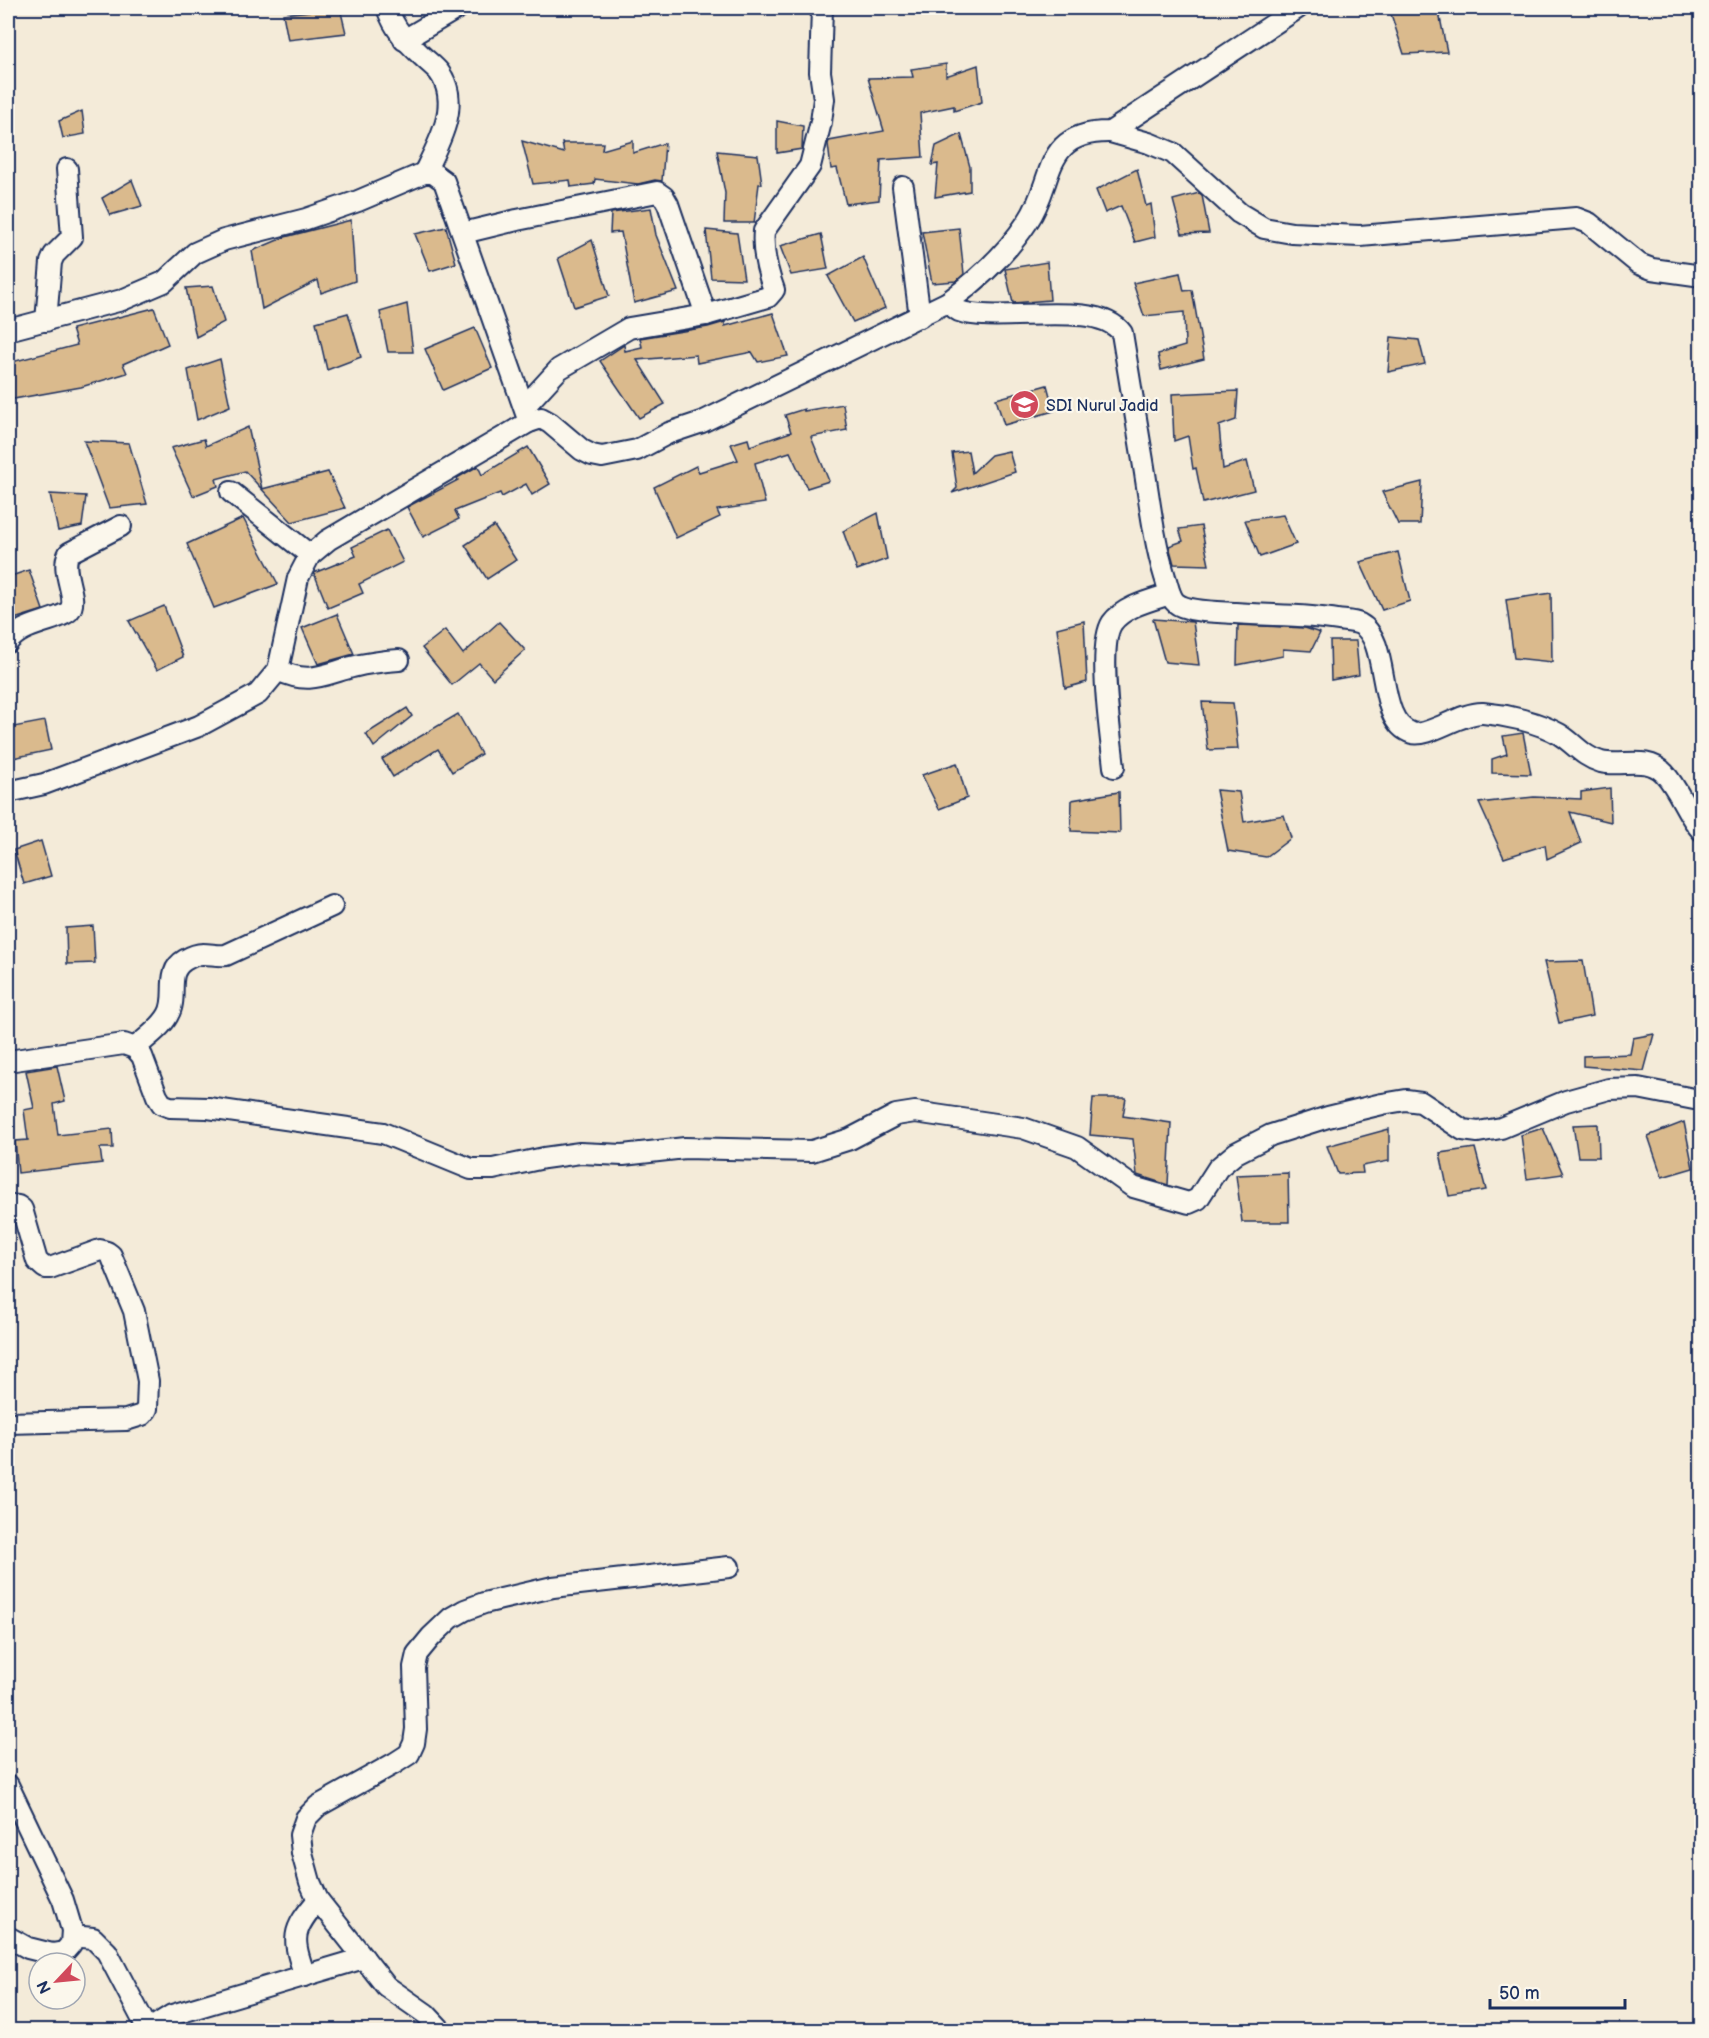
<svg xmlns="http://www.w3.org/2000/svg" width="1709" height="2038" font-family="'Balsamiq Sans',sans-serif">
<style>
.building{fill:#daba8d;stroke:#1b2f5e;stroke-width:1.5}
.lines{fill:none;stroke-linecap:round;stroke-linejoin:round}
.minor-casing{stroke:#1b2f5e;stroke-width:24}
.minor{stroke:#fbf7ec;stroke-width:20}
.labels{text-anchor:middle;stroke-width:4.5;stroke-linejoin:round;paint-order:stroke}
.poi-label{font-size:16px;fill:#1b2f5e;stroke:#fbf7ec;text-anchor:start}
</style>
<rect width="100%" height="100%" fill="#f4ebd9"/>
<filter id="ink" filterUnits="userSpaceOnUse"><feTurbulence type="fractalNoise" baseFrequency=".0167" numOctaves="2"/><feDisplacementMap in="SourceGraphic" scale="12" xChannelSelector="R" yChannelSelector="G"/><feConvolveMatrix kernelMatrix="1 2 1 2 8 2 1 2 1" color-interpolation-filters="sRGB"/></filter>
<g filter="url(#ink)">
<g class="building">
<path d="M318 8H340L346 33 288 40 283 14 319 10Z"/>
<path d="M1389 8H1438L1447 52 1404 54Z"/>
<path d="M946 64V76L978 65 982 102 954 111V106L920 113 923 157 881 160 879 200 846 204 837 168 831 169 828 144 829 141 884 131 868 78 913 77 911 69Z"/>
<path d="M82 111 85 134 63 138 59 121Z"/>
<path d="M777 121 803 126 802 149 777 153Z"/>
<path d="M961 134 970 167V191L935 197 938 164 932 165 936 146Z"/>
<path d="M522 141 564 153 562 143H603L602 150 633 141V153L665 143 662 181 655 180 638 184 595 179 594 184 571 187 570 180 533 184Z"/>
<path d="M717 151 758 155 762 184H759L754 223H724L725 193Z"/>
<path d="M1137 169 1146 206 1151 204 1155 237 1135 242 1121 206 1105 213 1096 190Z"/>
<path d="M132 180 142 206 110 215 102 198Z"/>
<path d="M1199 193 1202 195 1209 233 1182 234 1173 200Z"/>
<path d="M651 208 656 235 678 291 634 303 621 232 610 233 611 213Z"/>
<path d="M351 220 355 281 321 293 318 280 262 309 252 251 285 237Z"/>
<path d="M446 227 456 263 430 271 415 234Z"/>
<path d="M959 228 964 274 956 281 932 283 922 232Z"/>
<path d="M706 230 737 233 744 279 711 278Z"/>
<path d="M821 234 828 269 791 275 780 246Z"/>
<path d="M592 240 609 296 574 307 558 258Z"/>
<path d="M863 257 885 308 853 322 828 276Z"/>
<path d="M1047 262 1050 300 1013 303 1005 269Z"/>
<path d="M1180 273 1184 291 1192 290 1204 359 1161 370 1158 354 1185 346 1184 312 1144 316 1133 283Z"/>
<path d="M213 286 224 322 196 337 186 288Z"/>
<path d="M407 304 413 352H388L380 312Z"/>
<path d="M154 308 168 344 123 364 127 373 81 387 8 400V363L77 345 72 329Z"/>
<path d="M348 313 361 357 327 370 316 322Z"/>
<path d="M773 313 788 356 758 362 752 352 697 363 696 355 637 360 665 404 639 418 600 361 624 345 625 351 642 347 640 338 708 327 725 322V326Z"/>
<path d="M475 328 492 368 443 390 425 349Z"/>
<path d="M1391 337 1419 340 1425 364 1388 372Z"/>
<path d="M220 359 230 406 197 420 188 370Z"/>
<path d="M1047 385 1054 411 1004 425 996 399Z"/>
<path d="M1238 391 1236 420 1219 426 1223 469 1247 461 1254 490 1203 503 1196 468 1193 469 1188 436 1174 441 1172 394Z"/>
<path d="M843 404 847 430 811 437 829 481 807 488 790 452 755 463 765 503 717 510 720 517 676 538 654 487 696 466 699 472 738 460 731 444 748 439 750 446 791 432 785 415 804 409V411Z"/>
<path d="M248 427 262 489 328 472 345 508 292 522 245 471 216 479 218 486 193 496 171 448 204 439 206 446Z"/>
<path d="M84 441 129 443 147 504 109 508Z"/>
<path d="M528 447 550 484 532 495 526 484 502 497 500 493 455 511 459 519 423 537 407 507 458 480 457 478 478 466 482 475Z"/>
<path d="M968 451 972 473 991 455 1009 451 1015 472 952 493 957 488 952 453Z"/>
<path d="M1422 482 1420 524H1398L1382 492Z"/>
<path d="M50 494 86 496 82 526 58 531Z"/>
<path d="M878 513 887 559 857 570 843 531Z"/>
<path d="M1283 515 1296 544 1260 557 1245 520Z"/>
<path d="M243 518 278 584 214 608 187 544Z"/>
<path d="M494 526 516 560 487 579 465 545Z"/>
<path d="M1201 526 1209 565 1174 564 1169 546 1183 541 1179 529Z"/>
<path d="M387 530 403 562 359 584 363 593 328 608 314 573 356 556 352 547Z"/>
<path d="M1398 552 1410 601 1382 610 1360 562Z"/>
<path d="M29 570 43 610 8 621V577Z"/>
<path d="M1551 593 1552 662 1514 658 1506 600Z"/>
<path d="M164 606 183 657 157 670 129 621Z"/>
<path d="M337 614 354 654 318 664 302 628Z"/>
<path d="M1153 619 1193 622 1199 665 1165 662Z"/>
<path d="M1084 621 1087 682 1065 688 1057 628Z"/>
<path d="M499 622 525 650 493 679 479 663 452 685 422 648 445 630 463 654Z"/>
<path d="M1238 625 1305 628 1320 633 1311 651 1283 649V656L1237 665Z"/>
<path d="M1330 641H1356L1359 675 1331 680Z"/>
<path d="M1202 702 1233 703 1238 749 1208 750Z"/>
<path d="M407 708 412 716 374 747 366 734Z"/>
<path d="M458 714 481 754 452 772 438 749 393 777 382 759Z"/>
<path d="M45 721 51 750 8 759V728Z"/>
<path d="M1523 733 1531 774 1492 773V759L1507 754 1503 736Z"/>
<path d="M957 763 967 798 939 809 922 775Z"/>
<path d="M1610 788 1611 822 1570 812 1581 843 1547 859 1545 845 1504 858 1479 803 1534 797 1581 799V792Z"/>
<path d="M1216 790 1239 792 1244 822 1284 815 1291 838 1266 857 1228 851Z"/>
<path d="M1119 792 1120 833 1071 831 1072 800Z"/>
<path d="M41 841 51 876 24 884 14 850Z"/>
<path d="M93 926 95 963 67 964 66 928Z"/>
<path d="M1583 961 1592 1016 1559 1023 1544 962Z"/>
<path d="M1654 1034 1644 1071 1583 1066V1056L1630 1054 1633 1038Z"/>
<path d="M57 1066 65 1101 54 1104 58 1135 112 1129 113 1148H100L102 1163 18 1173 15 1141 28 1140 24 1110 34 1108 26 1071Z"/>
<path d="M1093 1098H1126L1123 1116 1171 1123 1168 1185 1137 1175 1133 1139 1090 1135Z"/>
<path d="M1684 1122 1693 1168 1662 1177 1648 1136Z"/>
<path d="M1598 1124 1599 1157H1578L1573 1125Z"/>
<path d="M1543 1128 1563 1174 1527 1179 1521 1135Z"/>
<path d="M1389 1129V1161L1362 1166 1363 1173 1338 1174 1327 1146Z"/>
<path d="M1475 1148 1486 1190 1449 1196 1440 1153Z"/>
<path d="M1288 1173 1289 1222H1242L1236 1175Z"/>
</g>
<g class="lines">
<defs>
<g id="minor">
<path d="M387 8C395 30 405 40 422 56 427 61 434 66 439 72 462 103 439 143 424 173"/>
<path d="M404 40 458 8"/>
<path d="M1110 132 1149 143 1173 153 1239 213 1264 228 1292 233 1360 236 1576 218 1589 223 1639 264 1652 269 1702 276"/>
<path d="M903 187 920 317"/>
<path d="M463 233 517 220 657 192 664 197 668 204 706 315"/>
<path d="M948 302C951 305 955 309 959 311 998 325 1097 298 1122 333 1129 378 1137 422 1144 467 1150 504 1154 541 1165 577 1168 585 1169 597 1176 603 1186 612 1221 612 1235 613 1269 616 1303 614 1338 620 1344 621 1354 621 1360 624 1392 641 1374 721 1412 733 1428 738 1461 712 1483 713 1507 715 1538 722 1559 734 1574 743 1583 757 1601 762 1622 767 1647 755 1664 773 1680 790 1686 814 1702 831"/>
<path d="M46 321 51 262 54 255 72 237 67 169"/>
<path d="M8 330 122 300 164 282 195 253 224 240 306 219 358 201 424 173H433L444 181 529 422"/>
<path d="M525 406 559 369 629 328 706 315 768 297 774 290C767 271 762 251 764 231L810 166 821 122 824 99 820 72 822 8"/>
<path d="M231 492 310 555"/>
<path d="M8 642C20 626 42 624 60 616 62 615 68 613 69 611 80 599 59 571 69 553L121 526"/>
<path d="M278 670C308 685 323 675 352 667 368 663 383 661 399 660"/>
<path d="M1114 767C1111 737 1097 646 1112 623 1124 606 1152 600 1170 594"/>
<path d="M8 792 44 784 199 726 258 694 278 670 298 578 310 555 328 540 529 422 541 418 550 423 582 450 592 455 602 457 637 450 669 433 702 422 948 302C978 280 1007 253 1028 221 1055 182 1041 131 1110 132L1298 8"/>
<path d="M135 1048C146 1038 161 1028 168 1015 179 997 164 972 185 960 190 957 197 954 203 954 211 954 218 956 226 955L332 906"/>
<path d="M8 1061 124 1044 135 1048 142 1056 157 1096 162 1104 170 1107 208 1108 383 1133 471 1169H493L544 1158 580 1153 623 1155 685 1148 812 1151 850 1139 896 1115 915 1112 1023 1128 1077 1147 1133 1187 1189 1203 1198 1199 1218 1168 1236 1153 1271 1135 1328 1117 1382 1104 1406 1100 1421 1102 1463 1130 1478 1132 1501 1128 1566 1101 1609 1089 1638 1088 1694 1099H1702"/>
<path d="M8 1205 18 1206 22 1209 37 1261 45 1268H50L100 1250 107 1252 111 1255 134 1311 148 1381 147 1409 142 1415 126 1420 8 1423"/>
<path d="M8 1785 63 1900 72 1930 71 1944 64 1952 52 1954 28 1948 8 1937"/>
<path d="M72 1936 93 1938 107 1952 148 2030"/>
<path d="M305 1976C292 1938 291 1931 318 1900"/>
<path d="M153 2030 156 2025 172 2015 364 1958"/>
<path d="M441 2030 426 2014 386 1986 318 1900 310 1882 302 1853 300 1835 306 1818 318 1806 395 1763 409 1754 414 1743 416 1729 414 1667 417 1654 431 1637 451 1618 465 1610 484 1603 553 1587 729 1567"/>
</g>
</defs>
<use href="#minor" class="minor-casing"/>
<use href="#minor" class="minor"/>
</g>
</g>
<defs>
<symbol id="school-disc" viewBox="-11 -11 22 22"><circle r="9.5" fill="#d1495b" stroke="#fbf7ec"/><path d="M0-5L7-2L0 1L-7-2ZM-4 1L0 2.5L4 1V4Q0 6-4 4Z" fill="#fff"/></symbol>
</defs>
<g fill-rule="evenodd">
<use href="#school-disc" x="1008" y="388" width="33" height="33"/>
</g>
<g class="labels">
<g class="poi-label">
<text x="1046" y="411">SDI Nurul Jadid</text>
</g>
</g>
<rect width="1709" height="2038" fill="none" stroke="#fbf7ec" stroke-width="30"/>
<rect x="15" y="15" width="1679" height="2008" fill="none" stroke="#1b2f5e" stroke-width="2" filter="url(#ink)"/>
<g transform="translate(57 1981) rotate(244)"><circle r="28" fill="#fbf7ec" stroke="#a1a7b3" stroke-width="1.5"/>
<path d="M0-4.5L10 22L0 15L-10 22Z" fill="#d1495b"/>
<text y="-9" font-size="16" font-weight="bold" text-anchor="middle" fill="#1b2f5e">N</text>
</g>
<path d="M1490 1999v9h135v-9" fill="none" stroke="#1b2f5e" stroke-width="3"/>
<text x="1499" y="1999" font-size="18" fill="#1b2f5e" stroke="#fbf7ec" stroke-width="4.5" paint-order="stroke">50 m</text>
</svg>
